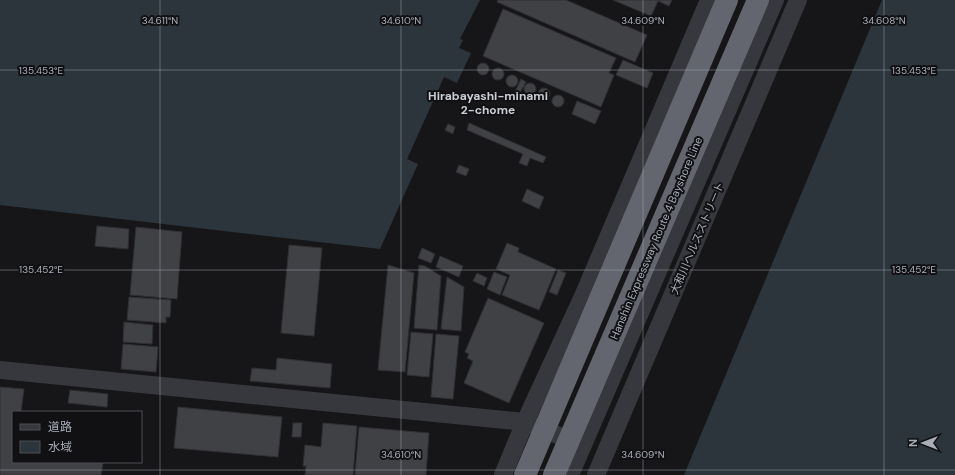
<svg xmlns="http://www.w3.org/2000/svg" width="955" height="475" font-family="'DM Sans','Noto Sans JP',sans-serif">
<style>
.water{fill:#2c353c}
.building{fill:#404145;stroke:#303034}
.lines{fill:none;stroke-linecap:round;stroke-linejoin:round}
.minor{stroke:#37383d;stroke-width:18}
.highway-bridge{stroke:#63666e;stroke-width:22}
.ticks{fill:none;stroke:#a8adb8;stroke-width:1;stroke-opacity:0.45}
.labels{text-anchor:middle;stroke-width:4;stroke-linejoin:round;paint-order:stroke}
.street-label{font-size:11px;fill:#a8adb8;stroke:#111113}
.neighbourhood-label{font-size:12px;font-weight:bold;fill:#c9ccd4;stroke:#111113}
.ticks-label{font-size:10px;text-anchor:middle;fill:#a8adb8;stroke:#111113;stroke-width:4;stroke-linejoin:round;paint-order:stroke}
</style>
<rect width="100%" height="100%" fill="#161618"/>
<g class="water">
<path d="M0 0H480L460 39 463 40 459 48 471 53 457 83 444 77 407 159 418 164 380 249 0 205Z"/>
<path d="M882 0H955V475H684Z"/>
</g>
<g class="building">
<path d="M498 0H566L647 35 635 62 497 2Z"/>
<path d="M613 0H672L669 6 658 1 651 16Z"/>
<path d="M503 9 616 58 609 73 614 75 601 107 483 56Z"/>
<path d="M623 60 653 73 647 88 616 75Z"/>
<circle cx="483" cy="69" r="6"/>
<circle cx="498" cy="74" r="6"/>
<circle cx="512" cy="81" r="6"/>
<path d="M521 79 526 82 517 98 513 96Z"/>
<circle cx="530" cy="89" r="6"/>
<circle cx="544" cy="94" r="6"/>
<circle cx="558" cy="101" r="6"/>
<path d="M577 101 601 111 595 124 572 114Z"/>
<path d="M469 123 546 157 543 163 530 158 527 166 519 163 523 154 467 130Z"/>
<path d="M448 124 455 127 453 134 445 130Z"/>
<path d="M459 165 469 169 466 176 456 172Z"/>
<path d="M527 189 544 197 539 209 522 201Z"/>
<path d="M97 226 129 229 128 249 95 246Z"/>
<path d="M136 227 182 232 177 299 130 295Z"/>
<path d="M507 243 519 248 518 252 556 269 539 310 502 295 510 275 496 269Z"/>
<path d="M289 245 322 248 314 336 281 333Z"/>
<path d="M422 248 435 254 431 263 418 258Z"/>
<path d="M440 256 463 266 459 277 436 267Z"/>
<path d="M388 265 414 273 405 372 378 370Z"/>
<path d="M419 265 425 266 441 276 437 330 414 328Z"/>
<path d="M558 270 566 273 557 295 549 292Z"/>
<path d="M494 272 507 277 500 295 487 289Z"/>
<path d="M477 273 487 278 484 286 473 281Z"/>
<path d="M447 277 464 287 461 331 441 329Z"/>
<path d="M129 297 171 300 170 317H166V323L127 320Z"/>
<path d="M488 298 544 323 509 403 464 383 473 361 467 358 469 354 465 352Z"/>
<path d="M124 322 153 325 152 344 123 342Z"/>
<path d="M411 332 433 334 429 377 407 375Z"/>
<path d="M436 334 459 336 453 399 431 397Z"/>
<path d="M123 344 158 347 156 372 121 369Z"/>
<path d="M277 358 332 364 330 388 250 381 252 368 276 370Z"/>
<path d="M0 387 24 389 21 412H13V462H103L101 475H0Z"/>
<path d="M70 390 108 394 107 407 68 403Z"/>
<path d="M178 407 282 417 278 457 174 448Z"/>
<path d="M293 423H302L301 437H292Z"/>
<path d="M323 423 357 426 353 475H305L306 466H303L305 445 321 447Z"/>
<path d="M359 427 429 433 426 475H355Z"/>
</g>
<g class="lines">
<g class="minor">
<path d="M0 370 525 422 582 445"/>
<path d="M503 475 525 422 584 294 709 0"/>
<path d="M570 475 775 0"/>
<path d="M596 475 798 0"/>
</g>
<g class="highway-bridge">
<path d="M525 475 727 0"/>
<path d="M554 475 758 0"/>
</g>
</g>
<path class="ticks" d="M160 0V475M401 0V475M643 0V475M884 0V475M0 70H955M0 270H955M0 470H955"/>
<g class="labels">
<g class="street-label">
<text transform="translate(656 238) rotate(-67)" y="4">Hanshin Expressway Route 4 Bayshore Line</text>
<text transform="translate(697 238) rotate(-67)" y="4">大和川ヘルスストリート</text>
</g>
<g class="neighbourhood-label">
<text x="488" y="100">Hirabayashi-minami<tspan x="488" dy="14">2-chome</tspan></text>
</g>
</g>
<g class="ticks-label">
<text x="160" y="24">34.611°N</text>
<text x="401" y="24">34.610°N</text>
<text x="643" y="24">34.609°N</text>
<text x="884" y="24">34.608°N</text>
<text x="914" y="74">135.453°E</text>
<text x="41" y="74">135.453°E</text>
<text x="914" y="273">135.452°E</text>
<text x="41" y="273">135.452°E</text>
<text x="401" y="458">34.610°N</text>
<text x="643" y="458">34.609°N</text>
</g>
<rect x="12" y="411" width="130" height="52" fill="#111113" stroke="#4d4f55"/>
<rect x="20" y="424" width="20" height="6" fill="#37383d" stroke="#4d4f55"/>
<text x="48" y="431" font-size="12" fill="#a8adb8">道路</text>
<rect x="20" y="441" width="20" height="12" fill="#2c353c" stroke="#4d4f55"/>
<text x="48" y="451" font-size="12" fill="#a8adb8">水域</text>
<g transform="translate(923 443) rotate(270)" stroke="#111113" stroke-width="3" paint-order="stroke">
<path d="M0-3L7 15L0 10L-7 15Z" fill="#a8adb8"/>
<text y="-6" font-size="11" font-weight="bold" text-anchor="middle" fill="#a8adb8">N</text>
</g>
</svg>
